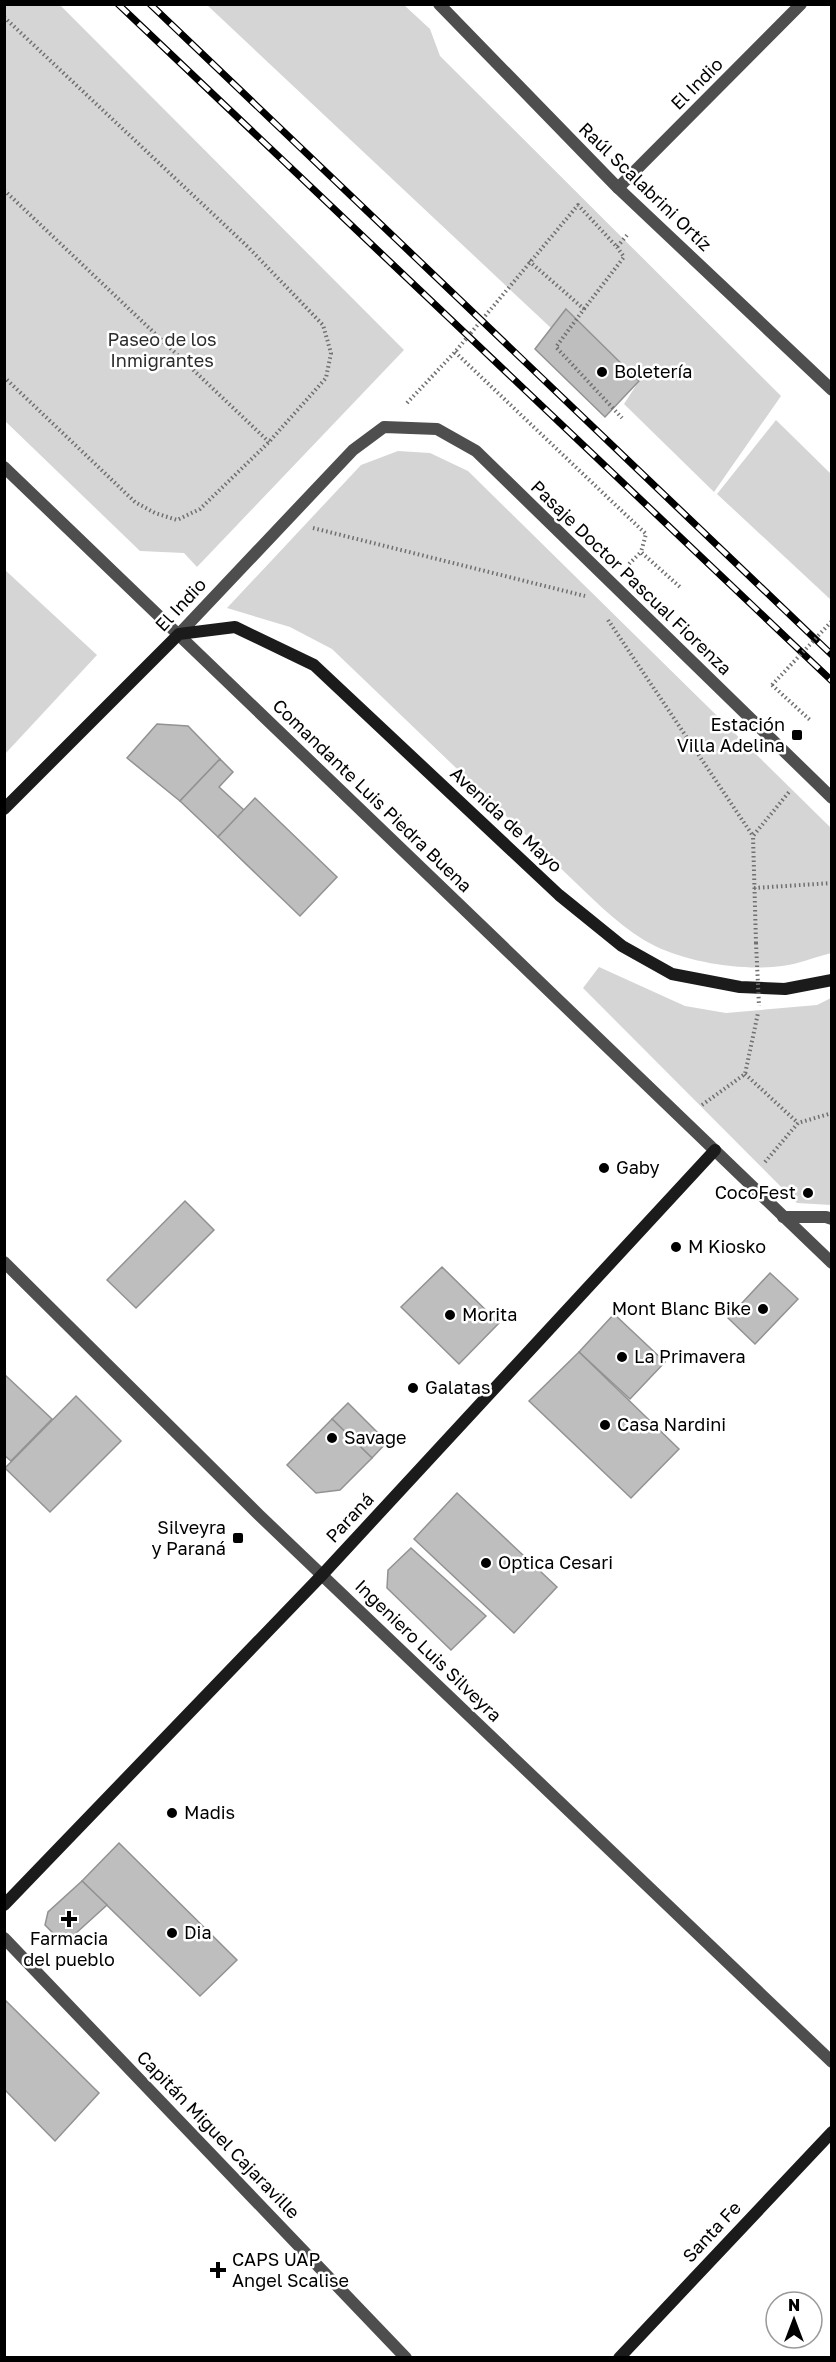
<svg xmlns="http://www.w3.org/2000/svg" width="836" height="2362" font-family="'Golos Text',sans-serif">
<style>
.green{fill:#d5d5d5}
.building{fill:#bebebe;stroke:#929292;stroke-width:1.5}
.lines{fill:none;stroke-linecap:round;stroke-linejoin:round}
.path{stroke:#707070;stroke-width:4;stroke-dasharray:1.5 3;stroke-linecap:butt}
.lane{stroke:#4e4e4e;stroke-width:12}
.street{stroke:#4e4e4e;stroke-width:12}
.secondary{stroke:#1b1b1b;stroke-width:12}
.rail-casing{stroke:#000;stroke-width:7}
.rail{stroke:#fff;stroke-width:4.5;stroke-dasharray:14;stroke-linecap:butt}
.path-bridge{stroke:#707070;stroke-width:4;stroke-dasharray:1.5 3;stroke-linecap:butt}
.poi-dot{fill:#000;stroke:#fff;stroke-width:2}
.labels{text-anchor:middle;stroke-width:5;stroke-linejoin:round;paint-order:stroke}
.street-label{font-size:18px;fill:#000;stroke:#fff}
.park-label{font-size:18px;fill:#2c2c2c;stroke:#fff}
.poi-label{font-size:18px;fill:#000;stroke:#fff;text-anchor:start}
</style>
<rect width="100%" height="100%" fill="#fff"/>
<g class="green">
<path d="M4 5H60L404 350 197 567 184 553 140 551 5 421Z"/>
<path d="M207 5H404L430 29 440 56 781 396 714 492 624 404 639 381 567 309 551 328Z"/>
<path d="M776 420 831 474V600L717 494Z"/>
<path d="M398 451 430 453 468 471 831 828V953C815 957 799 964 782 966 744 971 690 963 655 946 625 931 599 905 575 882L332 649 290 627 227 608 361 465Z"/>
<path d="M5 570 97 655 5 754Z"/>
<path d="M599 967 685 1006 726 1013 817 1005 831 998V1205L797 1203 583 988Z"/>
</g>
<g class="building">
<path d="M566 309 639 381 605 417 535 349Z"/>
<path d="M157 724 188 726 220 759 180 801 127 758Z"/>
<path d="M220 759 233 772 219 787 244 810 218 837 180 801Z"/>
<path d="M255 798 337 877 300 916 218 837Z"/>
<path d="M185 1201 214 1230 136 1308 107 1280Z"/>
<path d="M442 1267 499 1323 459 1364 401 1307Z"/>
<path d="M770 1273 798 1299 755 1344 728 1318Z"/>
<path d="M614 1314 665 1362 630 1399 579 1352Z"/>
<path d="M579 1352 679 1449 631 1498 529 1401Z"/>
<path d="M4 1374 52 1419 11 1461 4 1455Z"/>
<path d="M76 1396 121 1441 50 1512 5 1468Z"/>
<path d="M348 1403 387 1442 372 1458 332 1419Z"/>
<path d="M332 1419 372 1458 340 1490 316 1493 287 1465Z"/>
<path d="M457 1493 557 1587 514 1633 414 1539Z"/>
<path d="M411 1548 486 1616 451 1650 387 1588 388 1570Z"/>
<path d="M119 1843 237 1960 200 1996 82 1881Z"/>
<path d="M82 1881 107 1905 64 1944 45 1925 48 1912Z"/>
<path d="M4 1999 99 2093 55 2141 4 2089Z"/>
</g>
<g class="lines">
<g class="path">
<path d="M4 17 248 247 323 325 331 353 326 378 269 442 200 509 177 520 155 513 135 502 4 377"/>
<path d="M4 190 269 442"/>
<path d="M529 261 584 309 556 347 622 418"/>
<path d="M584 309 624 257 617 247"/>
<path d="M455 352 646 534 641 552"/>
<path d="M407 403 455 352 578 205 617 247 628 234"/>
<path d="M313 528 585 596"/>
<path d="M629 564 641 552 680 587"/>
<path d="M608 620 753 836"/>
<path d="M772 685 810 720"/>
<path d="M754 888 832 883"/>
<path d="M756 943 753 836 789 792"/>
<path d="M745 1074 798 1123"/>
<path d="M702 1105 745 1074 758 1013"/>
<path d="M765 1162 798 1123 832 1113"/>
</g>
<path class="lane" d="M783 1217H826L832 1219"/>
<g class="street">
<path d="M439 4 618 188 832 390"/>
<path d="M618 188 801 4"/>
<path d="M4 467 832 1263"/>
<path d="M179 634 353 450 384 427 437 429 476 451 832 798"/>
<path d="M4 1262 259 1515 832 2062"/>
<path d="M4 1938 406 2358"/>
</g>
<g class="secondary">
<path d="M4 809 179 634 235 627 314 665 559 895 622 946 672 974 740 987 785 989 832 980"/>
<path d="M4 1905 322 1575 715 1150"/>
<path d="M619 2358 832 2132"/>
</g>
<defs>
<g id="rail">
<path d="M118 4 832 681"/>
<path d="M150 4 832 655"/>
</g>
</defs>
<use href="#rail" class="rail-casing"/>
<use href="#rail" class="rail"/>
<g class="path-bridge">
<path d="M772 685 832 621"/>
<path d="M756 943 759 1006"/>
</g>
</g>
<g class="poi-dot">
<circle cx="602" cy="372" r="6"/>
<rect x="791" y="729" width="12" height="12" rx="3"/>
<circle cx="604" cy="1168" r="6"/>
<circle cx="808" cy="1193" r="6"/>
<circle cx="676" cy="1247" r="6"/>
<circle cx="763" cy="1309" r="6"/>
<circle cx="450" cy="1315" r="6"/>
<circle cx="622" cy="1357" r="6"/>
<circle cx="413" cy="1388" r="6"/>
<circle cx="605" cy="1425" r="6"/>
<circle cx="332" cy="1438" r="6"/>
<rect x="232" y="1532" width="12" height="12" rx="3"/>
<circle cx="486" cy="1563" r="6"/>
<circle cx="172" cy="1813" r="6"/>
<path d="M66 1910h6v6h6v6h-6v6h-6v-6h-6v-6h6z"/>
<circle cx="172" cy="1933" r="6"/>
<path d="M215 2261h6v6h6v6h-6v6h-6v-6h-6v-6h6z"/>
</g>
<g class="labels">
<g class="street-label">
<text transform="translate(697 84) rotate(-45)" y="6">El Indio</text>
<text transform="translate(645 187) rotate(44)" y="6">Raúl Scalabrini Ortíz</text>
<text transform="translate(631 578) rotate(44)" y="6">Pasaje Doctor Pascual Fiorenza</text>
<text transform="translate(181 605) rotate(-47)" y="6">El Indio</text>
<text transform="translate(372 796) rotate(44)" y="6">Comandante Luis Piedra Buena</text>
<text transform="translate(506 820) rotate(43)" y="6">Avenida de Mayo</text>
<text transform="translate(350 1518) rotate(-47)" y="6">Paraná</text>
<text transform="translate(428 1651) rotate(44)" y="6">Ingeniero Luis Silveyra</text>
<text transform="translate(218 2135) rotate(46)" y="6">Capitán Miguel Cajaraville</text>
<text transform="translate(712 2232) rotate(-47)" y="6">Santa Fe</text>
</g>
<g class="park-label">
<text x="162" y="346">Paseo de los<tspan x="162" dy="21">Inmigrantes</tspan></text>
</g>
<g class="poi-label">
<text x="614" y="378">Boletería</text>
<text x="785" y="731" text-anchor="end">Estación<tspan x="785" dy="21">Villa Adelina</tspan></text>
<text x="616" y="1174">Gaby</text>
<text x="796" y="1199" text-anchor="end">CocoFest</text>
<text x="688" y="1253">M Kiosko</text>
<text x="751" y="1315" text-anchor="end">Mont Blanc Bike</text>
<text x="462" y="1321">Morita</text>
<text x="634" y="1363">La Primavera</text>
<text x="425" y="1394">Galatas</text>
<text x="617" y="1431">Casa Nardini</text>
<text x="344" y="1444">Savage</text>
<text x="226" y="1534" text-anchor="end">Silveyra<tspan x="226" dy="21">y Paraná</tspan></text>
<text x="498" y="1569">Optica Cesari</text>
<text x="184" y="1819">Madis</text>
<text x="184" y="1939">Dia</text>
<text x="69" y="1945" text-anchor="middle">Farmacia<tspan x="69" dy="21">del pueblo</tspan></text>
<text x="232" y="2266">CAPS UAP<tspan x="232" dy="21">Angel Scalise</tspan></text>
</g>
</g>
<rect width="836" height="2362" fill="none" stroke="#000000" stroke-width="12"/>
<g transform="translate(794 2320)"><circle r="28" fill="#ffffff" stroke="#999999" stroke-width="1.5"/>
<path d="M0-4.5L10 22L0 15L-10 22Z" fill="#000000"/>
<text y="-9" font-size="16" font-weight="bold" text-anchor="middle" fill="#000000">N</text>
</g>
</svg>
